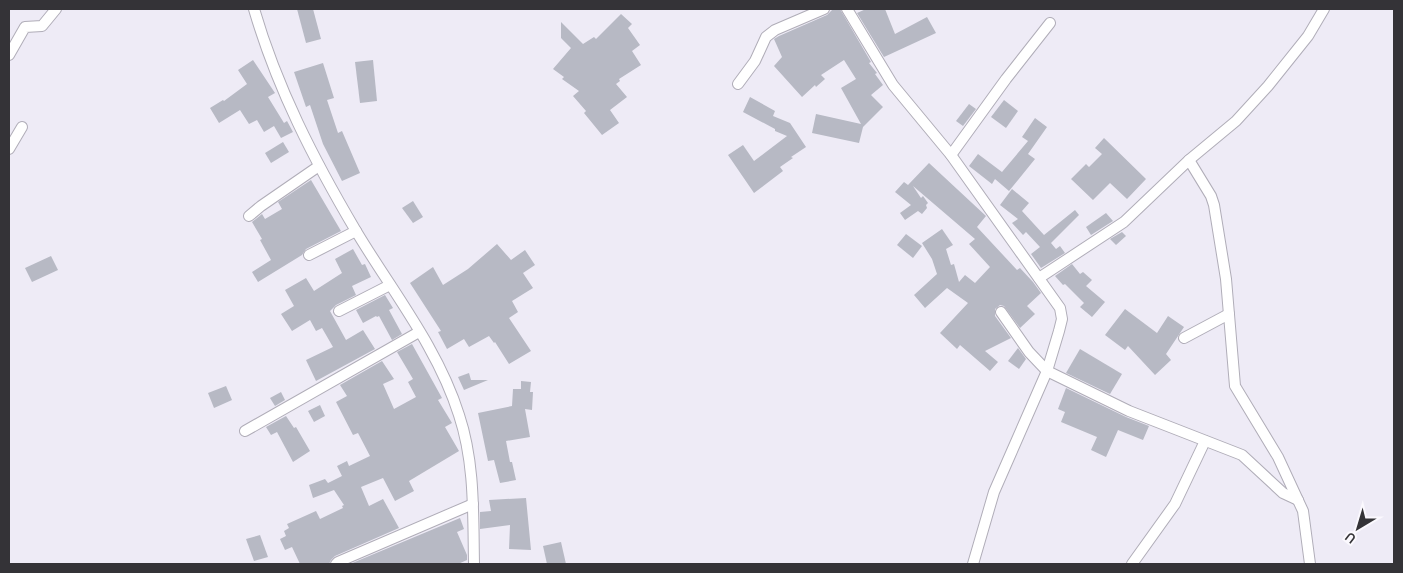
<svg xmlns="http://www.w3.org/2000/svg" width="1403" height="573" font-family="Karla,sans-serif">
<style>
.building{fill:#b7b9c4}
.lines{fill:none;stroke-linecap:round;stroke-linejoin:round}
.minor-casing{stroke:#b0adb8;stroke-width:12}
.minor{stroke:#fff;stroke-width:10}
</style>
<rect width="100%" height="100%" fill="#eeebf6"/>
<g class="building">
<path d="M297 9H313L321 39 306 43Z"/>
<path d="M833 9H840L871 62 869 63 877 73 875 74 883 85 871 95 883 107 863 127 859 143 812 133 816 114 861 124 841 88 856 79 844 60 821 75 825 79 816 87 815 85 802 97 774 66 782 57 774 39 779 36 827 15Z"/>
<path d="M866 9H885L895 34 927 17 936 33 884 57 857 13Z"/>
<path d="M621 14 632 24 628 28 640 45 632 51 641 65 619 79 620 81 616 84 627 97 610 110 619 123 602 135 584 113 586 111 573 96 579 91 562 79 564 77 553 69 571 48 561 38V22L583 44 594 37 596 39Z"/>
<path d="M253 60 275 93 268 97 284 123 287 121 293 132 281 138 274 126 264 132 257 120 249 124 240 110 219 123 210 108 223 100 224 101 247 84 238 70Z"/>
<path d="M373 60 377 101 360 103 355 62Z"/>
<path d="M323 63 334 98 327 100 338 133 342 131 360 173 342 181 323 144 310 105 306 107 294 72Z"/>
<path d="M750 97 775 111 773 116 790 123 806 147 791 157 793 158 780 167 783 171 754 193 728 155 743 145 754 161 787 136 775 131V129L743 112Z"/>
<path d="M1004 100 1018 111 1006 128 991 117Z"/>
<path d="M969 104 976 109 963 126 956 121Z"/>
<path d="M1035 118 1047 127 1028 154 1035 159 1009 191 995 179 992 184 969 166 978 154 1002 172 1028 141 1022 137Z"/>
<path d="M1104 138 1146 179 1127 199 1110 183 1093 200 1071 179 1086 164 1089 167 1102 154 1095 148Z"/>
<path d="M283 142 289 152 271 163 265 153Z"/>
<path d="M929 163 986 216 977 227 1017 270 1020 268 1033 282 1041 293 1027 306 1035 314 1020 328 1004 306 1000 305 995 309V316L1011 338 985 351 998 362 990 371 960 345 957 349 940 333 968 303 947 288 925 308 914 295 937 274 932 259 922 243 942 229 953 245 946 249 951 265 954 264 959 282 965 275 975 283 990 267 969 244 975 239 913 186 921 198 923 196 928 203 926 205 927 208 922 214 918 211 905 220 900 213 911 205 895 192 904 182 908 185Z"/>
<path d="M311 180 341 231 306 249 302 255 258 282 252 272 271 260 260 240 262 239 252 222 262 214 265 219 282 209 278 202Z"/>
<path d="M1012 189 1029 203 1022 211 1044 235 1075 210 1079 215 1051 243 1056 249 1060 246 1065 253 1041 268 1031 254 1040 247 1026 232 1023 235 1012 223 1018 219 1000 205Z"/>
<path d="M413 201 423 217 413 223 402 208Z"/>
<path d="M1106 213 1113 221 1091 235 1086 227Z"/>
<path d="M1122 232 1126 236 1116 245 1110 239Z"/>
<path d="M906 234 922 246 913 258 897 245Z"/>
<path d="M497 244 511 260 525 250 535 265 523 273 533 288 512 301 518 312 509 318 531 351 509 364 495 342 494 343 489 336 469 347 464 339 447 349 438 332 441 331 410 283 433 267 443 285 468 269Z"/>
<path d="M353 249 362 265 365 264 371 277 352 286 356 295 336 305 330 311 346 340 363 330 375 349 316 381 306 360 333 347 322 328 316 331 310 320 292 331 281 314 294 306 285 290 306 278 314 291 342 273 335 259Z"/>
<path d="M51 256 58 270 32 282 25 268Z"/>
<path d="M1072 264 1080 274 1083 272 1092 280 1086 286 1105 302 1092 317 1080 307 1084 303 1065 284 1063 285 1055 276Z"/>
<path d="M385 295 393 308 389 310 402 334 392 340 379 316 377 317 376 316 363 323 356 310Z"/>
<path d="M1125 309 1157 333 1168 316 1184 327 1166 354 1171 360 1155 375 1128 346 1125 350 1105 335Z"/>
<path d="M412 344 442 398 438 400 452 423 445 427 459 451 409 481 414 491 395 501 383 478 361 487 369 506 383 499 399 528 335 556 331 560 329 564H300L292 547 285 550 280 539 286 536 284 531 289 528 287 524 316 511 320 519 343 508 342 506 344 505 334 490 313 498 309 485 325 479 328 483 342 476 337 466 347 461 349 466 370 456 358 433 353 435 336 402 347 396 340 385 382 361 394 379 383 384 394 409 416 397 408 382 413 379 397 352Z"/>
<path d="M1018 348 1026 359 1019 369 1008 361Z"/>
<path d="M1080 349 1122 374 1110 394 1066 373Z"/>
<path d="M469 373 471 380H488L464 390 458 377Z"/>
<path d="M521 381 531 382 530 392H533L532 410 525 409 530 437 506 441 510 462H512L516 480 500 483 494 460 488 461 478 413 512 406 513 389H521Z"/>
<path d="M226 386 232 400 214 408 208 393Z"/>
<path d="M1066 388 1126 417 1149 426 1143 440 1118 430 1106 457 1091 450 1097 437 1061 422 1065 412 1058 409Z"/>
<path d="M281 392 285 400 275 406 270 398Z"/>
<path d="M320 405 325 416 314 422 308 411Z"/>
<path d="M286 416 294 428 296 427 310 451 293 462 277 432 271 435 266 427Z"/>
<path d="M526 498 531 550 509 549 510 525 480 529V512L491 511 489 500Z"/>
<path d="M460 518 464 529 457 532 467 555V560L458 564H350Z"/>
<path d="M260 535 268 557 254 561 246 539Z"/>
<path d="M561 542 566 564H547L543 546Z"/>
</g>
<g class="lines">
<defs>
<g id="minor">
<path d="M254 9C277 88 314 160 356 231 392 291 438 348 459 415 475 463 473 514 474 564"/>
<path d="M847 9 893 85 951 155 1060 308 1062 319 1059 331 1047 371 994 492 973 564"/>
<path d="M9 55 25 27 42 26 56 9"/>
<path d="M738 84 755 61 766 37 775 30 824 9"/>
<path d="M9 149 22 127"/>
<path d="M951 155 1006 79 1050 23"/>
<path d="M1189 160 1211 196 1214 205 1226 279 1235 386 1278 457 1303 511 1310 564"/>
<path d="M249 216 261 206 319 166"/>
<path d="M309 255 356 231"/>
<path d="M1039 278 1124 222 1189 160 1236 121 1268 86 1308 36 1324 9"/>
<path d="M339 311 390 285"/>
<path d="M1001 312 1029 352 1047 371 1129 411 1242 455 1283 493 1298 500"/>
<path d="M1184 338 1229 314"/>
<path d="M245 431 419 332"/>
<path d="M336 564 338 562 473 504"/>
<path d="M1132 564 1175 504 1205 441"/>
</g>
</defs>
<use href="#minor" class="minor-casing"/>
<use href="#minor" class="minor"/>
</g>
<rect width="1403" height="573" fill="none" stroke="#343337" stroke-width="20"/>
<g transform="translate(1358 528) rotate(218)" stroke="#fbf9fe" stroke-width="4" paint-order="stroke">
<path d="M0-4L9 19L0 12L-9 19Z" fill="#343337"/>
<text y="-8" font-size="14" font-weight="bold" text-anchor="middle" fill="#343337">U</text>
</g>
</svg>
